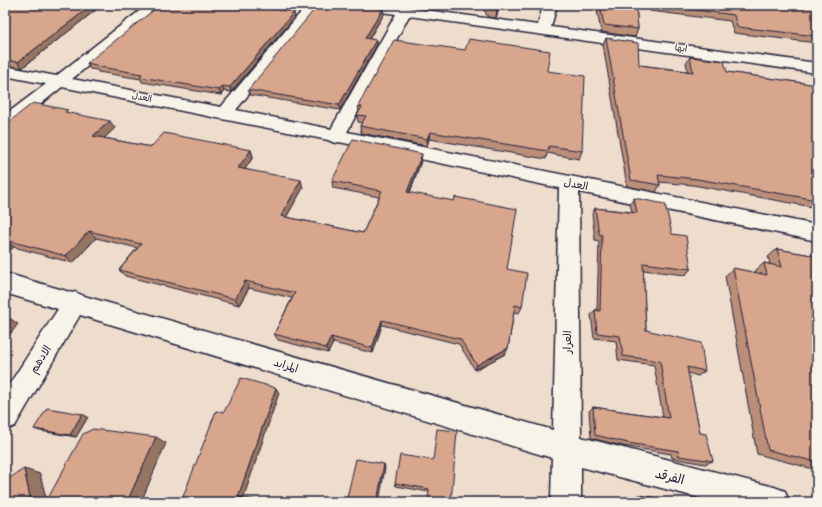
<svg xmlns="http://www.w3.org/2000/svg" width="822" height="507" font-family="'Shantell Sans','Playpen Sans Arabic',sans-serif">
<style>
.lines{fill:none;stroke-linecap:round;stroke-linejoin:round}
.minor-casing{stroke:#22223b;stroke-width:3}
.minor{fill:#f7f3e8;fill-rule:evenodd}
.wall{fill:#ba8e79;stroke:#22223b}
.shaded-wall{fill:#977463;stroke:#22223b}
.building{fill:#d8a58d;stroke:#22223b}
.labels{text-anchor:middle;stroke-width:3;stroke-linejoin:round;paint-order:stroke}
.far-street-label{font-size:9px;fill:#22223b;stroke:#f7f3e8}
.street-label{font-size:11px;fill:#22223b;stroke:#f7f3e8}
.near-street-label{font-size:13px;fill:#22223b;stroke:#f7f3e8}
</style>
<rect width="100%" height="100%" fill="#eedccd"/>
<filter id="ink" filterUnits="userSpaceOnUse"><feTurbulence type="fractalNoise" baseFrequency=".025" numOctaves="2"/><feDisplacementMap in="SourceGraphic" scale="8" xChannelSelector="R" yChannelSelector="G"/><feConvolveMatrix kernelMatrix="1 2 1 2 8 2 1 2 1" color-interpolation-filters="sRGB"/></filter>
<g filter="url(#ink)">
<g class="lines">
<defs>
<path id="minor" d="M147 5H162L72 79 221 107 307 5H321L236 110 331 129 396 14 359 9 354 8 352 5H388L538 25 543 5H557L551 27 817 63V73L409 16 347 132 817 225V241L579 192 581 437 774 487 785 491 789 502H715L581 467V502H551L552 458 80 315 15 426 5 430V391L58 309 5 293V273L73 293 75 292 84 296 553 430 559 188 339 142 335 143 328 140 62 87 11 128 5 130V115L46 84 5 76V66L56 76Z"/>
</defs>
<use href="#minor" class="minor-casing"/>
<use href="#minor" class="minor"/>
</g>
<g class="wall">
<path d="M5 5H102L22 68 5 65Z"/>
<path d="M481 5H500L496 18 488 17Z"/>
<path d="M520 5H542L541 8Z"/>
<path d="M596 5H636L638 29 635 37 601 32Z"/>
<path d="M651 5H813L817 6V43L734 33 730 21 650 11Z"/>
<path d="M384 14 369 39 376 40 377 45 340 110 250 95 248 90Z"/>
<path d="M295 17 231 92 224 91 221 95 142 82 141 79 98 72 97 70 90 69 87 63Z"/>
<path d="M606 38 639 65 688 71 686 63 690 57 727 72 817 85V202L812 207 693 185 659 182 660 185 656 192 627 186 603 45Z"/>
<path d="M547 71 582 151 579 159 547 153 546 159 429 139 427 146 361 133 360 126 362 123 358 122 357 115 359 112 358 106Z"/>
<path d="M70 113 115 128 104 138 151 147 251 150 253 157 245 169 303 188 286 217 363 233 379 197 333 188 332 181 421 161 410 193 507 269 522 307 519 313 514 312 508 348 505 354 475 370 459 344 382 325 373 353 333 343 328 353 278 340 274 334 292 298 249 288 239 305 125 276 119 270 137 248 96 238 73 263 14 247 5 255V125Z"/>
<path d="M634 198 672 234 691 269 685 275 643 270 646 330 705 371 698 376 688 373 700 433 713 461 705 464 672 458 671 454 623 446 591 438 589 411 593 407 663 417 654 365 618 360 616 341 594 338 591 315 595 310H597L599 241 595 240 592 214 595 208 632 212 630 204Z"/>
<path d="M777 249 817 256V470L757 454 725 276 733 268 756 273 755 271 764 263 770 264 768 257Z"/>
<path d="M88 417 76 437 40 431 34 429Z"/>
<path d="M433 460 429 492 396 486 395 483Z"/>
<path d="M640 495 679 502H634L633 498Z"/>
<path d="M601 498 622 502H595V501Z"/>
</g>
<g class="shaded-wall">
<path d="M92 5H102L22 68 18 62Z"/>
<path d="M498 5H500L496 18 497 10Z"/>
<path d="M383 9 384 14 366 43 365 38Z"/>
<path d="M294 12 295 17 231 92 230 87Z"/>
<path d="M376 40 377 45 340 110 339 105Z"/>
<path d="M5 74 8 78 5 81Z"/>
<path d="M222 86 224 91 221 95 219 90Z"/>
<path d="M110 121 115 128 99 143 93 136Z"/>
<path d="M430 132 429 139 427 146V139Z"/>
<path d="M251 150 253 157 241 175 238 168Z"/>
<path d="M422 154 421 161 407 199V192Z"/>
<path d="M301 180 303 188 283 223 281 216Z"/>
<path d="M89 231 96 238 73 263 66 256Z"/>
<path d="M6 240 14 247 5 255V241Z"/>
<path d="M245 281 249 288 239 305 235 299Z"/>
<path d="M5 315 18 324 5 341Z"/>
<path d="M382 320V325L373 353 372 348Z"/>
<path d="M331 337 333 343 328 353 326 348Z"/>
<path d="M508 348 505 354 475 370 477 365Z"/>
<path d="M276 388 279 393 243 499 238 497Z"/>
<path d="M82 414 88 417 76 437 70 435Z"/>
<path d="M156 437 166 443 141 502H127Z"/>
<path d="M384 464 385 468 379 502H377Z"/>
<path d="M24 469 40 474 47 502H31Z"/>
</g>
<g class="building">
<path d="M5 5H92L18 62 5 60Z"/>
<path d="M160 5H247L294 12 230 87 222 86 219 90 140 77 142 74 95 66 96 65 87 63Z"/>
<path d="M318 5H356L383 9 365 38 376 40 339 105 248 90Z"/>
<path d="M487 5H498L497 10 489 9Z"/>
<path d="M600 5H636L638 29 604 25Z"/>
<path d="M658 5H813L817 6V36L737 27 734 15Z"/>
<path d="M606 38 638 43 639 65 693 72 690 57 724 61 727 72 817 85V191H815L817 197V200L697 179 658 175 660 185 631 180Z"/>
<path d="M469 39 550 51 547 71 585 76 582 151 549 146 548 151 430 132 427 139 360 126 366 116 357 115 362 107 358 106 394 40 465 50Z"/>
<path d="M33 103 68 110 65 112 110 121 93 136 151 147 164 133 251 150 238 168 301 180 281 216 363 233 382 191 332 181 353 139 422 154 407 192 454 201 455 197 517 209 507 269 527 273 522 307 515 305 508 348 477 365 460 339 382 320 372 348 331 337 326 348 274 334 295 293 245 281 235 299 119 270 141 244 89 231 66 256 6 240 5 241V125Z"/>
<path d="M634 198 665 204 672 234 686 236 691 269 643 263 646 330 701 343 705 371 687 367 700 433 706 434 713 461 679 456 678 451 628 443 595 435 593 407 669 418 660 361 623 356 620 336 597 333 595 310 600 311 602 235 599 234 595 208 637 213Z"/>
<path d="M777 249 817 256V462L768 450 733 268 767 275 764 263 782 267Z"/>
<path d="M241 378 276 388 238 497 270 502H181L216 411 224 412Z"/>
<path d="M47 408 82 414 70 435 34 429Z"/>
<path d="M93 429 156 437 127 502H46L83 434Z"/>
<path d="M437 429 457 431 451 502H428L429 489 395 483 400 455 433 460Z"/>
<path d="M356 459 384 464 377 502H346Z"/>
<path d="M24 469 31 502H5V481Z"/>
<path d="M640 495 679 502H641Z"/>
<path d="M601 498 622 502H601Z"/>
</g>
</g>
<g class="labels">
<g class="far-street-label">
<text transform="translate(681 48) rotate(8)" y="3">ابها</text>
<text transform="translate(142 97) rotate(11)" y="3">العدل</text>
</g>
<g class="street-label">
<text transform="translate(576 184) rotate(11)" y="4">العدل</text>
<text transform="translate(567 342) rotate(-89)" y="4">العرار</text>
<text transform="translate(40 359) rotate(-58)" y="4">الادهم</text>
<text transform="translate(286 365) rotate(17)" y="4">المرابد</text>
</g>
<g class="near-street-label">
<text transform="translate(670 476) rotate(14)" y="5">الفرقد</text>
</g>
</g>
<rect width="822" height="507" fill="none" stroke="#f7f3e8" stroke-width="20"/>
<rect x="10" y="10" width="802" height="487" fill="none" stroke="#22223b" stroke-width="1.5" filter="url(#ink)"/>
</svg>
